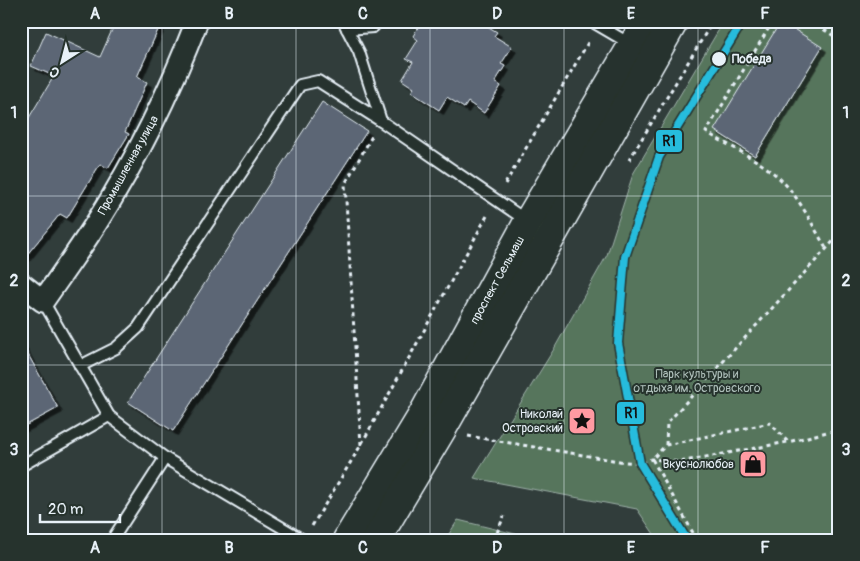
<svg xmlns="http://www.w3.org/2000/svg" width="860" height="561" font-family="Pangolin,sans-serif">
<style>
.green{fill:#56745c;stroke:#9fb2aa}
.building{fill:#5c6674;stroke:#e8f1f8;filter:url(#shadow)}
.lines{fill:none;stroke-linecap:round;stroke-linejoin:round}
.lane-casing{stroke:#e8f1f8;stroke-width:14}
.street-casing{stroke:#e8f1f8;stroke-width:25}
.secondary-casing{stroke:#e8f1f8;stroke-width:31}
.path{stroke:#e8f1f8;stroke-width:3;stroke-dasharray:4 4;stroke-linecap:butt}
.lane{stroke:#26332d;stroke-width:10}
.street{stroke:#26332d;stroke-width:21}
.secondary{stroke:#26332d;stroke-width:28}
.rail-1-casing{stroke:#26332d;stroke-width:11}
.rail-1{stroke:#26bcdd;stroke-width:8}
.grid{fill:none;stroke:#e8f1f8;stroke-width:1;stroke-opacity:0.55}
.stop-dot{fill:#e8f1f8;stroke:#26332d;stroke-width:2}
.labels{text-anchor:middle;stroke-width:4;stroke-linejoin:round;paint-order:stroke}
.stop-label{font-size:12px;font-weight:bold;fill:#e8f1f8;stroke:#26332d;text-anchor:start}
.street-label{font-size:12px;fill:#e8f1f8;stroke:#26332d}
.park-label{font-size:12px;fill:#aebfba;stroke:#26332d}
.poi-label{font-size:12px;fill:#e8f1f8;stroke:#26332d;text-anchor:end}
.line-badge{stroke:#26332d;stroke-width:2}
.pale-badge-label{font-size:14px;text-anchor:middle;font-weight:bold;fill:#111}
.neatline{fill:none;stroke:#e8f1f8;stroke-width:2}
.grid-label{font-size:16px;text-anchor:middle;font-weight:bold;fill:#e8f1f8}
</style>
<defs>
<filter id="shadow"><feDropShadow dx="4.5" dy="4.5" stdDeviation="0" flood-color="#0009"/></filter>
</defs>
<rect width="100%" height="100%" fill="#313d3b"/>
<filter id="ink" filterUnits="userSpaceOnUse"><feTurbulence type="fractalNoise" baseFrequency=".02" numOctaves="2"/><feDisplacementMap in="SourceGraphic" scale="10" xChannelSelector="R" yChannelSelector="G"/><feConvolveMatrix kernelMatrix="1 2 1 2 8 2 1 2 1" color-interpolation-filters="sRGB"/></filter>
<g filter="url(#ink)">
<g class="green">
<path d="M724 21H839V540H658L637 509 474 478 554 349 607 255 633 174Z"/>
<path d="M458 520 540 540H445Z"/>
</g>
<g class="building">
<path d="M116 21H162L137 77 147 82 125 132 129 134 108 168 100 164 67 218 60 214 21 262V131L54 76 31 66 46 32 100 57Z"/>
<path d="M422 21H479L497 32 494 36 512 47 501 64 505 66 495 82 501 86 484 113 468 102 464 108 447 97 439 110 411 92 414 88 402 80 413 62 406 59 418 40 413 36Z"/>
<path d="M781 21 822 47 755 156 714 130Z"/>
<path d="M322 102 367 131 173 431 128 402Z"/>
<path d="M21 342 58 408 21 428Z"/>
</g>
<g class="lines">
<defs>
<g id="lane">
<path d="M343 21 359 52 381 121 527 221"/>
<path d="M591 21 632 45"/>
<path d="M347 29 373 27 378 21"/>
<path d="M43 301 109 416 165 458 303 540"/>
<path d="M80 366 116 348 138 328 300 85 318 81 381 121"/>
<path d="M21 466 109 416"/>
<path d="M112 540 165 458"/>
</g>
<path id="street" d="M21 284 43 301C61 275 80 249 97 222 137 159 170 91 197 21"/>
<g id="secondary">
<path d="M347 540 422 416 528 222 647 21"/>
<path d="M376 540 442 429 674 21"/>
</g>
</defs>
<use href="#lane" class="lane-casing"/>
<use href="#street" class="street-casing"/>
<use href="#secondary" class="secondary-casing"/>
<g class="path">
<path d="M773 21 706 132C727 145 752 156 772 172 797 191 811 223 827 250"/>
<path d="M810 21 839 39"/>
<path d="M629 160 713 21"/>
<path d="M505 184 589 41"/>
<path d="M468 436 625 462 640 463 652 459 679 462 788 442 839 429"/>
<path d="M361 445 345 184 372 136"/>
<path d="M666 445 667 423 839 235"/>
<path d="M312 526 361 445 487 216"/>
<path d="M494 540 504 516"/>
<path d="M697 540 652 459 666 445 770 423 788 442"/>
</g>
<use href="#lane" class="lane"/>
<use href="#street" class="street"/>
<use href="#secondary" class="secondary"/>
<defs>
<path id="rail-1" d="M687 540 640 463 618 343 625 257 659 157 743 21"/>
</defs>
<use href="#rail-1" class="rail-1-casing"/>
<use href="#rail-1" class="rail-1"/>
</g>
</g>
<path class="grid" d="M162 21V540M296 21V540M430 21V540M564 21V540M698 21V540M21 196H839M21 365H839"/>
<defs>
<symbol id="sight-square" viewBox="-11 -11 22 22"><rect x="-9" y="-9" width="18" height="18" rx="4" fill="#ff9aa2" stroke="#26332d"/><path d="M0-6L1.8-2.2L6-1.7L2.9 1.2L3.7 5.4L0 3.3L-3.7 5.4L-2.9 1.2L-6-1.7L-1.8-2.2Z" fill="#111"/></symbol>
<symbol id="shop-square" viewBox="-11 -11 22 22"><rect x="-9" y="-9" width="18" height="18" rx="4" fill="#ff9aa2" stroke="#26332d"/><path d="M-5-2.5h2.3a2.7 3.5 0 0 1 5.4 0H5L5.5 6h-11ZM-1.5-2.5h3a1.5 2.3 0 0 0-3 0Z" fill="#111"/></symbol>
</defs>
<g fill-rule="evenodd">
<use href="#sight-square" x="566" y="405" width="32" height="32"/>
<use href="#shop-square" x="737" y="448" width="32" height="32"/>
</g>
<circle class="stop-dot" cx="719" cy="59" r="8"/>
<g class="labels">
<g class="stop-label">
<text x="732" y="63">Победа</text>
</g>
<g class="street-label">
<text transform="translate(128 165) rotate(-61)" y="4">Промышленная улица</text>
<text transform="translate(497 280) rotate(-61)" y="4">проспект Сельмаш</text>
</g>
<g class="park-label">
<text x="697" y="378">Парк культуры и<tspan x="697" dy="14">отдыха им. Островского</tspan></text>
</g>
<g class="poi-label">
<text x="563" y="418">Николай<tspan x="563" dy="14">Островский</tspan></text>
<text x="734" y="468">Вкуснолюбов</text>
</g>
</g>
<g class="line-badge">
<rect x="655" y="129" width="28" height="24" rx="5" fill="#26bcdd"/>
<rect x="616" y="401" width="29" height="24" rx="5" fill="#26bcdd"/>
</g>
<g class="pale-badge-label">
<text x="669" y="146">R1</text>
<text x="631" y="418">R1</text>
</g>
<rect width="860" height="561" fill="none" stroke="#26332d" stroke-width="55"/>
<g transform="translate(62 62) rotate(216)" stroke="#26332d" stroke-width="4" paint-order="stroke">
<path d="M0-4L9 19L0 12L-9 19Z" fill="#e8f1f8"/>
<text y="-8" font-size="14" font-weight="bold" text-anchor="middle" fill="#e8f1f8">С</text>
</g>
<path d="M40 514v8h80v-8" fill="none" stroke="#e8f1f8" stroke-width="2.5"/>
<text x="48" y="514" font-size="15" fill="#e8f1f8" stroke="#26332d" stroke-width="4" paint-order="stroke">20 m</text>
<rect x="28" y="28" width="804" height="506" class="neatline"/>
<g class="grid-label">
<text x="95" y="19">A</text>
<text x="229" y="19">B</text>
<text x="363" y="19">C</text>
<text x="497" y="19">D</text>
<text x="631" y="19">E</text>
<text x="765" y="19">F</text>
<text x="14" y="118">1</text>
<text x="846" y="118">1</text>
<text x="14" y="286">2</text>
<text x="846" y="286">2</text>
<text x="14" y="455">3</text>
<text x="846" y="455">3</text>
<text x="95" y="553">A</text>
<text x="229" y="553">B</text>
<text x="363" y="553">C</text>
<text x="497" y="553">D</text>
<text x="631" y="553">E</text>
<text x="765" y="553">F</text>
</g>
</svg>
